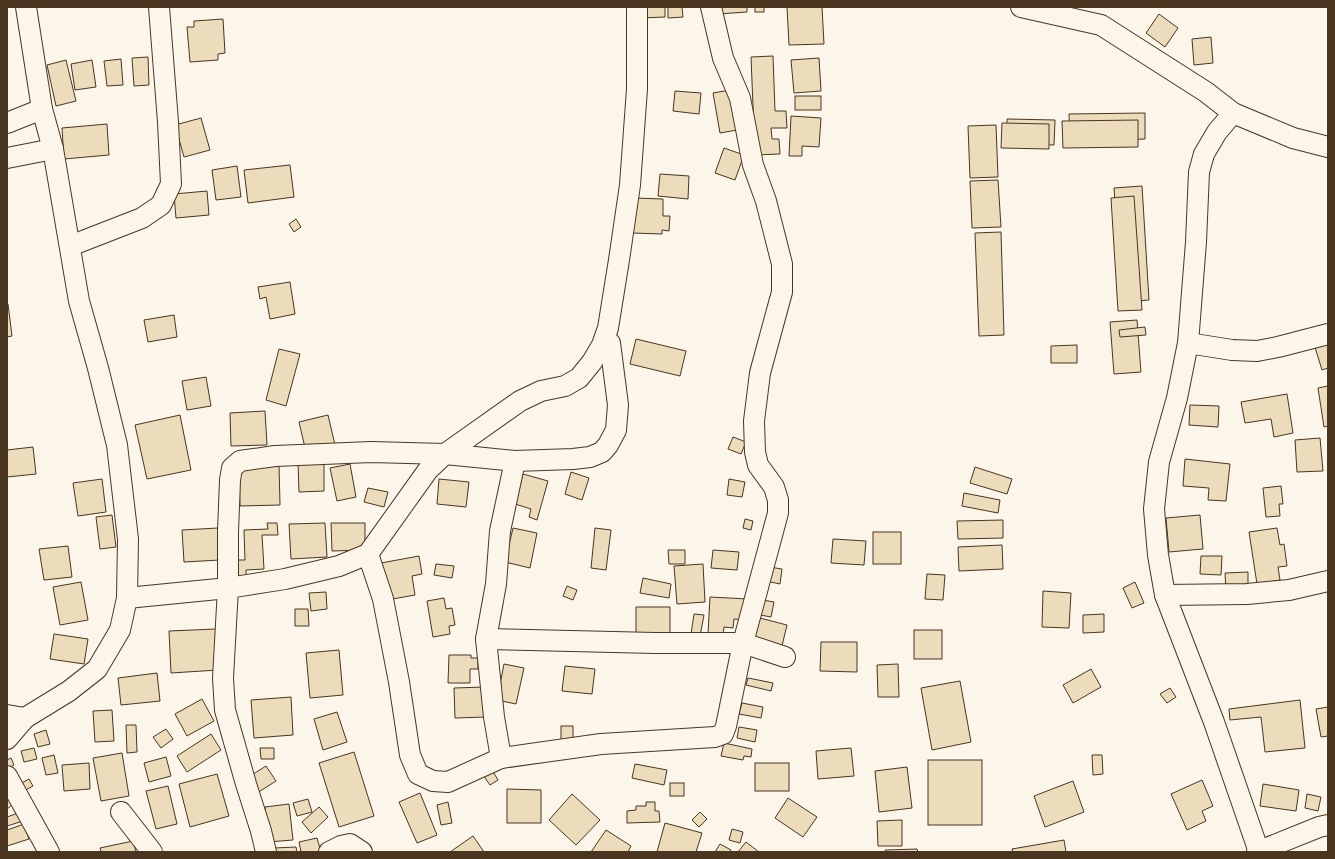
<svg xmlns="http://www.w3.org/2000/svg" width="1335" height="859" font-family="'PT Sans Narrow',sans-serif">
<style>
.building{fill:#ecdcbc;stroke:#4a3520}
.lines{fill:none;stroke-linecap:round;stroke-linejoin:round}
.minor-casing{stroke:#4a3520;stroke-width:22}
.minor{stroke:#fbf6e9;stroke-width:20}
</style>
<rect width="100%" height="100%" fill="#fbf6e9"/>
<g class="building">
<path d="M641 7H665V17L641 18Z"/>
<path d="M668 7H682L683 17 668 18Z"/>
<path d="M717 7H747V12L718 14Z"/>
<rect x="755" y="7" width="9" height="5"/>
<path d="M787 7H822L824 44 789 45Z"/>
<path d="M1159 14 1178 28 1165 47 1146 33Z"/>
<path d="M223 19 225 53 218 54V60L190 62 187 27H194V21Z"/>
<path d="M1211 37 1213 63 1194 65 1192 39Z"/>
<path d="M773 56 775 111H786L787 128H771L772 139H779L780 154 755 155 751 57Z"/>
<path d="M148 57 149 85 134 86 132 58Z"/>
<path d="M819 58 821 91 794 93 791 60Z"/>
<path d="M121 59 123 85 107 86 104 61Z"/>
<path d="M66 60 76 101 56 106 47 65Z"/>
<path d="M92 60 96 87 75 90 71 64Z"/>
<path d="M730 90 737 130 720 133 713 93Z"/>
<path d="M675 91 701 93 699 114 673 111Z"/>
<rect x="795" y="96" width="26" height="14"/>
<path d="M1145 113V139L1070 141 1069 114Z"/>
<path d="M791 116 821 118 819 147 802 146V156H789Z"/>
<path d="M201 118 210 150 184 157 175 125Z"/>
<path d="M1007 119 1055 120 1054 145 1007 144Z"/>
<path d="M1138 120V147L1063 148 1062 121Z"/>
<path d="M1002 123 1049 124V149L1001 148Z"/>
<path d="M107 124 109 155 64 159 62 128Z"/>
<path d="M996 125 998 177 970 178 968 126Z"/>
<path d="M724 148 744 155 735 180 715 173Z"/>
<path d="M290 165 294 197 248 203 244 170Z"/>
<path d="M237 166 241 197 216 200 212 170Z"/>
<path d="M660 174 689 176 688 199 658 196Z"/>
<path d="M998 180 1001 227 972 228 970 181Z"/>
<path d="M1142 186 1149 300 1122 302 1114 188Z"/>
<path d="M207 191 209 215 176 218 174 194Z"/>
<path d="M1134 196 1142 310 1118 311 1111 198Z"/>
<path d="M635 198 663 199V216H670L669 231 662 230V234L632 233Z"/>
<path d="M296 219 301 227 294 232 289 224Z"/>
<path d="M1001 232 1004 335 979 336 975 233Z"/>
<path d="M290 282 295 314 270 319 266 297 260 299 258 287Z"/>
<path d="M8 304 12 336 7 337V305Z"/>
<path d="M174 315 177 337 148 342 144 320Z"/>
<path d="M1137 320 1141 372 1114 374 1110 322Z"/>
<path d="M1145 327 1146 335 1120 337 1119 330Z"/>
<path d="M636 339 686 351 680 376 630 364Z"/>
<path d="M1328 340V368L1322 370 1314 344Z"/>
<path d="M1077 345V363H1051V346Z"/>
<path d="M279 349 300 354 286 406 266 400Z"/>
<path d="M206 377 211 406 187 410 182 381Z"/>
<path d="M1328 386V426L1324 427 1318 388Z"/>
<path d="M1287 394 1293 433 1274 437 1271 419 1245 423 1241 402Z"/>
<path d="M1190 405 1219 406 1218 427 1189 425Z"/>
<path d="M265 411 267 445 231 446 230 413Z"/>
<path d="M180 415 191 470 147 479 135 425Z"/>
<path d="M328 415 335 445 306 452 299 422Z"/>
<path d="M733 437 746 442 741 454 728 449Z"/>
<path d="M1320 438 1323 471 1297 472 1295 440Z"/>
<path d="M33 447 36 474 7 477V450Z"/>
<path d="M1185 459 1230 464 1226 501 1208 500 1209 488 1183 486Z"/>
<path d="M298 462H324V491L299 492Z"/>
<path d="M279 464 280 505 240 506 239 465Z"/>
<path d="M350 464 356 497 337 501 330 468Z"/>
<path d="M975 467 1012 479 1007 494 970 483Z"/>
<path d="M571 472 589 478 582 500 565 494Z"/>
<path d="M523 474 548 481 537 520 529 517 531 509 515 504Z"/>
<path d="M102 479 106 512 78 516 73 483Z"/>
<path d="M439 479 469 482 466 507 437 504Z"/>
<path d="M729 479 745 482 742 497 727 495Z"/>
<path d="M1281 486 1283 504H1279L1280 516 1266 517 1263 488Z"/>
<path d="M368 488 388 492 384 507 364 502Z"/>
<path d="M964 493 1000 500 998 513 962 506Z"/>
<path d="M112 515 116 547 100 549 96 517Z"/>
<path d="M1200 515 1203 549 1169 552 1166 518Z"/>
<path d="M745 519 753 521 751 530 743 528Z"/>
<path d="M1003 520V538L958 539 957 521Z"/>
<path d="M267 523H277L278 535H262L264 569 246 570V577H235L234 560H245L244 530 268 529Z"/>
<path d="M325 523 327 557 291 559 289 524Z"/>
<path d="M331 523H365V550L332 551Z"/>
<path d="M218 528 220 560 184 562 182 530Z"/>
<path d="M513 528 537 533 530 568 505 562Z"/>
<path d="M595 528 611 530 606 570 591 568Z"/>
<path d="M1277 528 1280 545 1284 544 1287 566 1278 567 1280 580 1257 584 1249 532Z"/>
<rect x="873" y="532" width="28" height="32"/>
<path d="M833 539 866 541 864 565 831 563Z"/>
<path d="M1002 545 1003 569 959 571 958 547Z"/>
<path d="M68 546 72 577 44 580 39 549Z"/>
<path d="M668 550H685V564H669Z"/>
<path d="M713 550 739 552 737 570 711 568Z"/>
<path d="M419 556 422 574 412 576 415 595 387 600 381 563Z"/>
<path d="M1201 556H1222L1221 575 1200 574Z"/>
<path d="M436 564 454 566 452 578 434 575Z"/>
<path d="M703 564 705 602 677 604 674 566Z"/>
<path d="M769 567 782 569 780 584 766 581Z"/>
<path d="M1248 572V590L1226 591 1225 573Z"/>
<path d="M927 574 945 575 943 600 925 599Z"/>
<path d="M643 578 671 584 669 598 640 593Z"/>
<path d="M81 582 88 620 60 625 53 587Z"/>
<path d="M1135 582 1144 603 1132 608 1123 588Z"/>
<path d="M567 586 577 590 573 600 563 596Z"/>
<path d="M1043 591 1071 593 1069 628 1042 627Z"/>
<path d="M326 592 327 609 311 611 309 593Z"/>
<path d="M710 597 748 599 747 620 734 619 733 628 724 627 723 635 708 634Z"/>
<path d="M444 598 446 609 452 608 455 625 449 626 450 634 433 637 427 601Z"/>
<path d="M757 599 774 602 771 617 755 614Z"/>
<path d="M636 607H670V640L636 635Z"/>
<path d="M295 609H308L309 626H295Z"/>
<path d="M694 614 704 615 700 636 691 634Z"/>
<path d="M1104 614V632L1083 633V615Z"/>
<path d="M752 616 787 625 781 650 746 640Z"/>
<path d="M216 629 218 670 171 673 169 631Z"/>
<rect x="914" y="630" width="28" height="29"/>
<path d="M54 634 88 639 84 664 50 659Z"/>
<path d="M821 642H857V672L820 671Z"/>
<path d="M339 650 343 695 310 698 306 653Z"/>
<path d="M449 655H471V658H478V669H470V683H448Z"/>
<path d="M504 664 524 668 516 704 497 700Z"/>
<path d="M898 664 899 697H878L877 665Z"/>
<path d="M565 666 595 669 592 694 562 691Z"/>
<path d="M1091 669 1101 687 1073 703 1063 685Z"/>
<path d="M157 673 160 701 121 705 118 678Z"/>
<path d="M748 678 773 683 771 691 746 685Z"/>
<path d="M960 681 971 742 932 750 921 688Z"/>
<path d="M485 687 486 717 455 718 454 688Z"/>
<path d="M1170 688 1176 697 1167 703 1160 694Z"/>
<path d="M291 697 293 735 254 738 251 700Z"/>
<path d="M202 699 214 721 187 736 175 714Z"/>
<path d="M1300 700 1305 748 1265 752 1261 717 1230 720 1229 709Z"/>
<path d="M742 703 763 707 761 718 739 714Z"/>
<path d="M1328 707V736L1321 737 1316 709Z"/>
<path d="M112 710 114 741 95 742 93 711Z"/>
<path d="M337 712 347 742 323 750 314 719Z"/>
<path d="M126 725H136L137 752 127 753Z"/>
<rect x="561" y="726" width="12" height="14"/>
<path d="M739 727 757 730 755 742 737 738Z"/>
<path d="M166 729 173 739 161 748 153 737Z"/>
<path d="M46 730 50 744 38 747 34 734Z"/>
<path d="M211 734 221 750 187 772 177 756Z"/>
<path d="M724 743 752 749 751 757 744 756 743 760 721 756Z"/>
<path d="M34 748 37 759 24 762 21 751Z"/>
<path d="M260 748H274V759H261Z"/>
<path d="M851 748 854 776 818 779 816 751Z"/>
<path d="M354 752 374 816 339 827 319 763Z"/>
<path d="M122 753 129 796 101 801 93 758Z"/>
<path d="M54 755 58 773 46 775 42 758Z"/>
<path d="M1092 755H1102L1103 774 1093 775Z"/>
<path d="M166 757 171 776 149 782 144 763Z"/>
<path d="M11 758 14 765 7 769V760Z"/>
<rect x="928" y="760" width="54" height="65"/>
<path d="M89 763 90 789 64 791 62 765Z"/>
<rect x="755" y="763" width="34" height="28"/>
<path d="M635 764 667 770 664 785 632 778Z"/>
<path d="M266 766 276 781 257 793 247 778Z"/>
<path d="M907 767 912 808 879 812 875 771Z"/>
<path d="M492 770 498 780 490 785 483 775Z"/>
<path d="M217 774 229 816 190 827 179 784Z"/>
<path d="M29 779 33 786 22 792 18 785Z"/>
<path d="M1202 780 1213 806 1202 811 1206 821 1187 830 1171 794Z"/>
<path d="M1073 781 1084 812 1045 827 1034 796Z"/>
<rect x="670" y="783" width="14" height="13"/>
<path d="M1263 784 1299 790 1296 811 1260 806Z"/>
<path d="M168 786 177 824 156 829 146 791Z"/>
<path d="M507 789 541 790V823H507Z"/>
<path d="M7 790 16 802 7 809Z"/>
<path d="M420 793 437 835 417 843 399 802Z"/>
<path d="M572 794 600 820 576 845 549 820Z"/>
<path d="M1307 794 1321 797 1318 811 1305 808Z"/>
<path d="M788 798 817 817 803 837 775 818Z"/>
<path d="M308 799 312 812 297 816 293 803Z"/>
<path d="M448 802 452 823 441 825 437 805Z"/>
<path d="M646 802H655V811H659L660 822 627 823V811L636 810V806H646Z"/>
<path d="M289 804 293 840 268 842 265 807Z"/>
<path d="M319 807 328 817 311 833 302 822Z"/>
<path d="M21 812 23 821 7 826V817Z"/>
<path d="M700 812 707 819 699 827 692 820Z"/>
<path d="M902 820V846H878L877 821Z"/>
<path d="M665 823 702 833 696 852H657Z"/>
<path d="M24 824 29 839 7 846V830Z"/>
<path d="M732 829 743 832 740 843 729 840Z"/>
<path d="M606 830 631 846 628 852H591Z"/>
<path d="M473 836 484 852H450Z"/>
<path d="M317 838 321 852H301L299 842Z"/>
<path d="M1064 840 1066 852H1013L1012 849Z"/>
<path d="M133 841 136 852H101L100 848Z"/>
<path d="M746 842 759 852H738Z"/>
<path d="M720 844 731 850 730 852H715Z"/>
<path d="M296 847 297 852H274V848Z"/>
<path d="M917 849 918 852H886L885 850Z"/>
</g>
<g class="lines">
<defs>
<g id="minor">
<path d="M1021 7 1101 25 1206 92 1233 113 1293 138 1328 147"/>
<path d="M1233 113 1217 132 1204 154 1199 172 1196 242 1188 343 1177 398 1159 462 1154 509 1158 555 1165 595 1214 722 1259 852"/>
<path d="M7 123 42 109"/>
<path d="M7 158 53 149"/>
<path d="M70 246 142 218 161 205 171 184 168 122 159 7"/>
<path d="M1188 343 1232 350 1257 351 1278 347 1328 334"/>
<path d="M368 554 383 599 399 682 410 755 418 774 433 781 448 782 501 758 601 744 715 737 723 734 726 726 743 643 778 513V500L774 487 758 465 755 452 754 421 760 373 782 292V264L766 201 753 165 740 98 723 58 711 7"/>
<path d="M1165 595 1247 594 1289 590 1328 581"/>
<path d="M127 598 228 588 285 579 339 566 368 554 428 470 445 454 520 401 541 391 565 386 579 378 592 362 602 345 608 328 619 260 630 185 637 89V7"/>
<path d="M486 639 655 643H743L785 657"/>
<path d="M7 715 25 718"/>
<path d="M7 739 25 718 69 691 97 669 120 630 127 598 128 539 117 445 98 368 79 301 53 149 42 109 26 7"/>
<path d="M501 758 494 717 486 639 496 584 500 531 515 461"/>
<path d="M7 776 49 852"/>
<path d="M121 812 152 852"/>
<path d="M266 852 261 831 246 784 225 710 223 678 228 588V532L230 480 232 468 240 461 275 456 371 452 445 454 515 461 573 459 590 457 602 452 608 445 616 430 618 405 610 343"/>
<path d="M329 852 341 846 350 844 362 852"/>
<path d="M1257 852 1319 827 1328 825"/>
</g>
</defs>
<use href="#minor" class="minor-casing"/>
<use href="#minor" class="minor"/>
</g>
<rect width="1335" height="859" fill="none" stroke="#4a3520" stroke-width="16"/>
</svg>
